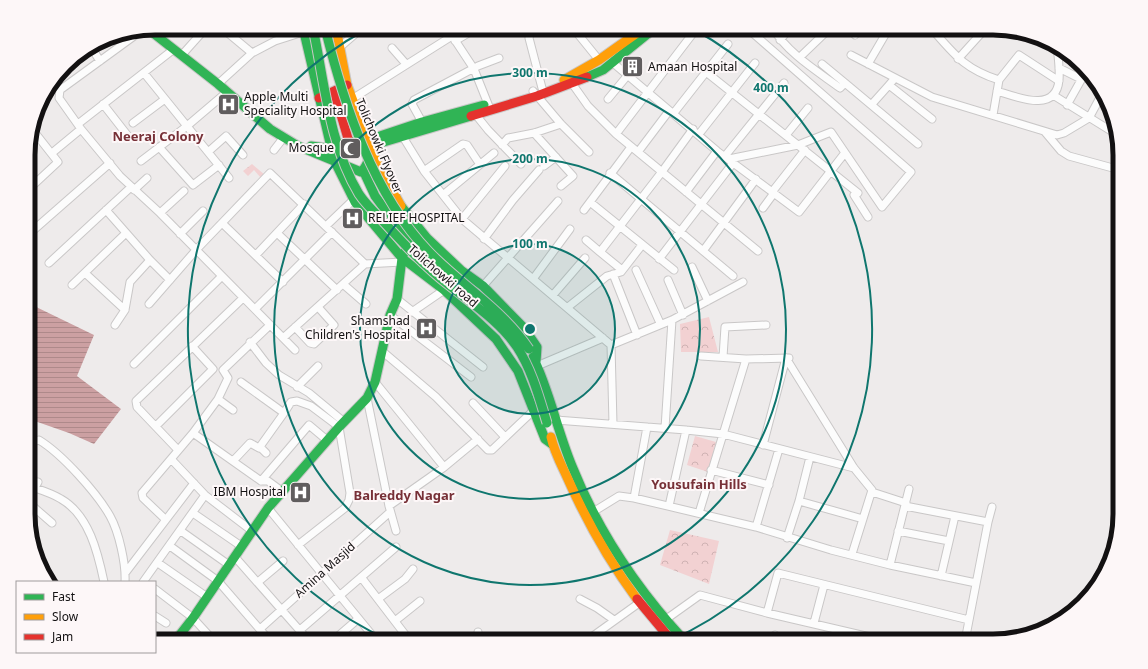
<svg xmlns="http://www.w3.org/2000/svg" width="1148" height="669" font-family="'Noto Sans',sans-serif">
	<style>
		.park { fill: url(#park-crowns) }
		.water { fill: url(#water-rules) }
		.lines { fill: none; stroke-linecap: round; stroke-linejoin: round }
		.street-casing { stroke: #c9c7c7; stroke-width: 9 }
		.fast-casing { stroke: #c9c7c7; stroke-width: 11 }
		.slow-casing { stroke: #c9c7c7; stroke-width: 11 }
		.jam-casing { stroke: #c9c7c7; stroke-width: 11 }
		.street { stroke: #fcfcfc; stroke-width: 7 }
		.fast { stroke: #30b455; stroke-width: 9 }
		.slow { stroke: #ff9f0a; stroke-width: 9 }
		.jam { stroke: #e5322d; stroke-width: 9 }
		.fast-bridge-casing { stroke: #c9c7c7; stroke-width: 11; stroke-linecap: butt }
		.fast-bridge { stroke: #30b455; stroke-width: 9 }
		.ring { fill: none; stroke: #0f766e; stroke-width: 2 }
		.labels { text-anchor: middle; stroke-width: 4; stroke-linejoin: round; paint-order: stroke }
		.poi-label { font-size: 12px; fill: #131112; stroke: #fdf7f8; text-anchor: start }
		.street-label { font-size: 12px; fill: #131112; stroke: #fdf7f8 }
		.neighbourhood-label { font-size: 13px; font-weight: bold; fill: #773037; stroke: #fdf7f8 }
		.rim { fill: none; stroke: #131112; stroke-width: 5 }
		.centre { fill: #0f766e; stroke: #fdf7f8; stroke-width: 2 }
		.ring-label { font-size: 12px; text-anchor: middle; font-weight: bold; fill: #0f766e; stroke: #fdf7f8; stroke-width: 4; stroke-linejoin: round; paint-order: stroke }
	</style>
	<defs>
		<pattern id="park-crowns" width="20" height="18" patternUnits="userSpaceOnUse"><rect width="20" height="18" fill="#f2d1d2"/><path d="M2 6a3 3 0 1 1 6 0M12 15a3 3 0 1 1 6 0" fill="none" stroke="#cfb2b3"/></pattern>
		<pattern id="water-rules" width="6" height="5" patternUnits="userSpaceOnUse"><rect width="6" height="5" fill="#cca0a2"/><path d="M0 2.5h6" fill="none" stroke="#ae898a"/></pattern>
	</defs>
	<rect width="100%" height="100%" fill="#eeebeb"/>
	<path class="park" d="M252 164 265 175 261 178 254 170 248 176 243 171Z
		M709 317 718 352H681L680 324Z
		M695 436 716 442 708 472 687 465Z
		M670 530 719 541 709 584 660 565Z"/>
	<path class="water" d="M29 288 30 304 94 335 77 376 121 409 94 444 69 433 29 419Z"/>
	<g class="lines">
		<defs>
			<path id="street" d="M447 28 474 69 490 109
				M535 28 531 31 529 38 542 88
				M573 28 599 60
				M773 28C787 53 817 71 840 88L845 83 918 144
				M931 28C954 54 964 69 999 80
				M141 31 60 90 59 98 81 129 120 176 160 213 295 350
				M855 35 859 28
				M780 40 790 28
				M455 41 477 28
				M1042 41 1045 44
				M91 47 100 61
				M340 47 362 28
				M392 48 406 64
				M252 53 275 41 300 33
				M851 55 932 97 1057 135 1064 133 1089 118 1103 92
				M181 56 206 28
				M800 57 826 32
				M958 59 986 28
				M612 62 717 151 799 212 844 154
				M822 64 845 83
				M868 64 889 28
				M1059 68 1081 79
				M706 72 858 193 854 195 868 217
				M144 73 229 178
				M895 78 889 85 932 119
				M571 82 588 106 616 134 758 251
				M218 84 252 53 222 28
				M533 91 561 124 589 152
				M997 91C1017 97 1056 114 1059 80 1060 69 1058 57 1057 45
				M1053 95 1116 134
				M352 99 452 36
				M608 99 627 76
				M103 104 128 136
				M872 104 889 85
				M1067 105 1085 73
				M673 114 728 44
				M476 115 488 130 521 164
				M993 115 999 80 1019 55 1059 81
				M422 122 412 104 414 100 478 66 499 58
				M133 123 165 99
				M78 124 174 49
				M1045 132 1061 151 1069 156 1120 170
				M534 133 573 176 561 186
				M616 134 697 28
				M699 134 755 63
				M786 135 808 108
				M403 137 424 171 462 219 611 345 613 424
				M29 141 36 135
				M502 145 508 138 534 133 561 124
				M159 147 193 185 219 165
				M274 150 284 137
				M208 152 226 136 243 155
				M638 152 669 111
				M52 153 81 129
				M725 156 784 83
				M729 159 798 145 831 132 882 207 911 172 747 28
				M141 161 187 126 227 92
				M544 166 556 157
				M424 171 463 144 467 145 479 163
				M610 173 733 276
				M29 189 58 162 32 129
				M134 190 147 178
				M686 192 717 151
				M772 192 805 150
				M443 195 494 153
				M590 202 674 270
				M763 208 774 193
				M106 210 150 260 170 280
				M584 210 631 147
				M160 213 184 191
				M462 219 505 166
				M222 223 283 282
				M326 226 350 203 355 202
				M277 233 337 290
				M29 234 110 163
				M180 234 203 211
				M484 239 513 200 539 170
				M586 240 600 252 661 173 693 129
				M703 251 756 179
				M600 252 622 270
				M256 255 304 204
				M659 259 733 163
				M49 263 131 187
				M692 267 708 301
				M636 270 660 323
				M85 273 125 310
				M613 274 637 335
				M533 279 570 229
				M668 280 683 315
				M343 284 366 304
				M72 285 126 233
				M483 286 558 201
				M553 295 585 258
				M397 299 483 367
				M149 304 196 250 270 173 365 264 402 262
				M568 307 607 276 621 272 642 245
				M255 309 332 232
				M412 312 444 290
				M390 315 471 377
				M115 325 125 310 130 282 150 260
				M295 327 310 343 314 344 334 325 318 307
				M283 338 365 264
				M250 342 266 363 279 375 309 393 344 422
				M611 345 672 320 743 282
				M382 351 436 397 488 450H492L533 411
				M701 356 746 359 789 358
				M723 357 725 327 766 325
				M786 358 854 468 872 490 852 554
				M134 364 222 276
				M537 366 603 338
				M375 382 444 467
				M297 387 318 366
				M367 398 389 506 396 531
				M218 399 233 410
				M473 403 505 437
				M284 413 291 402 297 401 311 406 339 427 350 493 349 500 345 508 298 545
				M556 420 686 430 723 434 854 468
				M156 426 213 369 192 346
				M665 428 672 320
				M193 433 261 481H268L283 492
				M763 445 786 358
				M29 447 35 441 39 440C62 454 97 493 110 516 119 532 126 564 125 582
				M260 447 266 453
				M178 450 137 407 136 401 243 298
				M172 460 205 495 252 531
				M234 460 250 443 259 448 284 413 241 382
				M711 470 769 485
				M261 481 309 425 328 441
				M29 487 33 491 38 482
				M35 488C44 491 53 494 61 499 89 515 98 553 104 582
				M872 492 906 503
				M634 498 647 427
				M799 501 863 519
				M29 503 52 523
				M389 506 443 468 478 439
				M669 506 686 430
				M905 506 988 522 992 507
				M268 508 377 641
				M593 512 619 496 634 498 756 527 831 550 890 565 976 583
				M193 513 241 546
				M699 513 746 359
				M165 519 143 498 142 493 193 433 218 399 228 378 223 370 270 325
				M756 527 779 449
				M181 531 229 565
				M898 531 949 541
				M787 538 799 501 810 457
				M170 546 218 581 270 641
				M235 557 309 641
				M158 563 207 597
				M890 565 909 489
				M126 572 194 483
				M941 576 955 516
				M361 577 410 641
				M143 582 205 495
				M258 582 283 561
				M155 589 193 618 214 641
				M378 599 405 579 413 569
				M580 599 597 608 614 620
				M767 613 778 573 969 620
				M155 616 166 623
				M665 620 700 595 767 613 887 641
				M395 621 420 601
				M814 623 824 585
				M260 629 390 512
				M300 630 396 547
				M336 638 358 619
				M155 640 157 641
				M477 641 478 632
				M586 641 639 603
				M768 641 775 635
				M965 641 988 522"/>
			<path id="fast" d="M303 28 334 160 355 202 402 258 444 290 496 339 518 371 545 439 552 444
				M148 29 218 84 270 129 298 146 361 172C370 164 369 152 377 144L471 116
				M587 77 603 70 655 28
				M311 146 326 148 349 142 368 140 422 122 484 105
				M363 170 375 196 409 242
				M401 206 427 238 462 271 483 286 524 328 537 347 536 362
				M533 357C550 392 557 430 572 466 598 531 637 589 685 641
				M175 641 193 618 268 508 339 427 367 398 375 382 390 315 397 299 402 258 409 242 421 232"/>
			<path id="slow" d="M336 28 347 85 376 161 401 206
				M564 80 599 60 644 28
				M551 437C554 451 561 464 567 477 586 520 609 561 637 599"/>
			<path id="jam" d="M334 91 349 142
				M319 98 347 85
				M471 116 537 96 587 77
				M637 599 672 641"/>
		</defs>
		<use href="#street" class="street-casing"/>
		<use href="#fast" class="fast-casing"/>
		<use href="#slow" class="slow-casing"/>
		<use href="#jam" class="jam-casing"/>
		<use href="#street" class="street"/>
		<use href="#fast" class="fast"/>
		<use href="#slow" class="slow"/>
		<use href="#jam" class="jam"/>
		<defs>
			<path id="fast-bridge" d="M313 28C325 84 329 144 359 194 365 203 373 211 381 219 403 243 424 266 450 286 474 305 500 322 517 347 532 370 539 397 547 423
				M325 28C344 105 373 194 429 252 462 286 502 309 529 349"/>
		</defs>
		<use href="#fast-bridge" class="fast-bridge-casing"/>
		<use href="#fast-bridge" class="fast-bridge"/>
	</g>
	<circle cx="530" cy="329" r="85" fill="#0f766e" fill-opacity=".12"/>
	<g class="ring">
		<circle cx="530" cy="329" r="85"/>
		<circle cx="530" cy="329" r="170"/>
		<circle cx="530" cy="329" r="256"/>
		<path d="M391 641A341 341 0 0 1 367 29M693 29A341 341 0 0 1 669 641"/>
	</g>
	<defs>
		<symbol id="building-square" viewBox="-11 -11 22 22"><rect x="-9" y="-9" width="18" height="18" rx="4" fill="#605d5e" stroke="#fdf7f8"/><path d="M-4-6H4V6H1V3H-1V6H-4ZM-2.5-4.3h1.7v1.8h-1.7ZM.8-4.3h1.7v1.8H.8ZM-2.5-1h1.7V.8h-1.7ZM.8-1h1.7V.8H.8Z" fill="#fff"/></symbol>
		<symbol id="hospital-square" viewBox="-11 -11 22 22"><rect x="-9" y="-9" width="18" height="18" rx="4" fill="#605d5e" stroke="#fdf7f8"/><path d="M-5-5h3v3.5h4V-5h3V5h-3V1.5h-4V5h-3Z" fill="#fff"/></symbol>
		<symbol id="mosque-square" viewBox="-11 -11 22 22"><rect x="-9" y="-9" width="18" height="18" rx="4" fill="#605d5e" stroke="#fdf7f8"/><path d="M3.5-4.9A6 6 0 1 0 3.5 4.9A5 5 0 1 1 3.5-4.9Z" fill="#fff"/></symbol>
	</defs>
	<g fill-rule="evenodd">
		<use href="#building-square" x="620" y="54" width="25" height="25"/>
		<use href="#hospital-square" x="216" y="92" width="25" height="25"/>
		<use href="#mosque-square" x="338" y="136" width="25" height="25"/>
		<use href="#hospital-square" x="340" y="206" width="25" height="25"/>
		<use href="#hospital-square" x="414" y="316" width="25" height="25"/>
		<use href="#hospital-square" x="288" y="480" width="25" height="25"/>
	</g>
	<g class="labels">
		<g class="poi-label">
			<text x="648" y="71">Amaan Hospital</text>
			<text x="244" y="101">Apple Multi<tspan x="244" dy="14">Speciality Hospital</tspan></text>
			<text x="334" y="152" text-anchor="end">Mosque</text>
			<text x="368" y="222">RELIEF HOSPITAL</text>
			<text x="410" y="325" text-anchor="end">Shamshad<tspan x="410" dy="14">Children's Hospital</tspan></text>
			<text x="286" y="496" text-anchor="end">IBM Hospital</text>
		</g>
		<g class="street-label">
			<text transform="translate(379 146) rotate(67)" y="4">Tolichowki Flyover</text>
			<text transform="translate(443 276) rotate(41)" y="4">Tolichowki road</text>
			<text transform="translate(325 570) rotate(-42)" y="4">Amina Masjid</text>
		</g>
		<g class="neighbourhood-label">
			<text x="158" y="141">Neeraj Colony</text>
			<text x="699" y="489">Yousufain Hills</text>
			<text x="404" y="500">Balreddy Nagar</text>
		</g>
	</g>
	<path d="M0 0H1148V669H0ZM155 35H993A120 120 0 0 1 1113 155V514A120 120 0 0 1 993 634H155A120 120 0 0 1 35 514V155A120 120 0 0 1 155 35Z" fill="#fdf7f8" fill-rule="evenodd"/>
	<path class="rim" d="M155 35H993A120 120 0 0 1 1113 155V514A120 120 0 0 1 993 634H155A120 120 0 0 1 35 514V155A120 120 0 0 1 155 35Z"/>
	<circle cx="530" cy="329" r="6" class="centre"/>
	<g class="ring-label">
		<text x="530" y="77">300 m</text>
		<text x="771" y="92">400 m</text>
		<text x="530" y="163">200 m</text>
		<text x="530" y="248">100 m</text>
	</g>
	<rect x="16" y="581" width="140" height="72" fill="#fdf7f8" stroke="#9f9b9c"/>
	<rect x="24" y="594" width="20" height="6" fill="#30b455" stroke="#9f9b9c"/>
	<text x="52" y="601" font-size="12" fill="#131112">Fast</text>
	<rect x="24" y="614" width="20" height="6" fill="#ff9f0a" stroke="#9f9b9c"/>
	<text x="52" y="621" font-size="12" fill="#131112">Slow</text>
	<rect x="24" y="634" width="20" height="6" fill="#e5322d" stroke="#9f9b9c"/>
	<text x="52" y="641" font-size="12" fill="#131112">Jam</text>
</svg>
